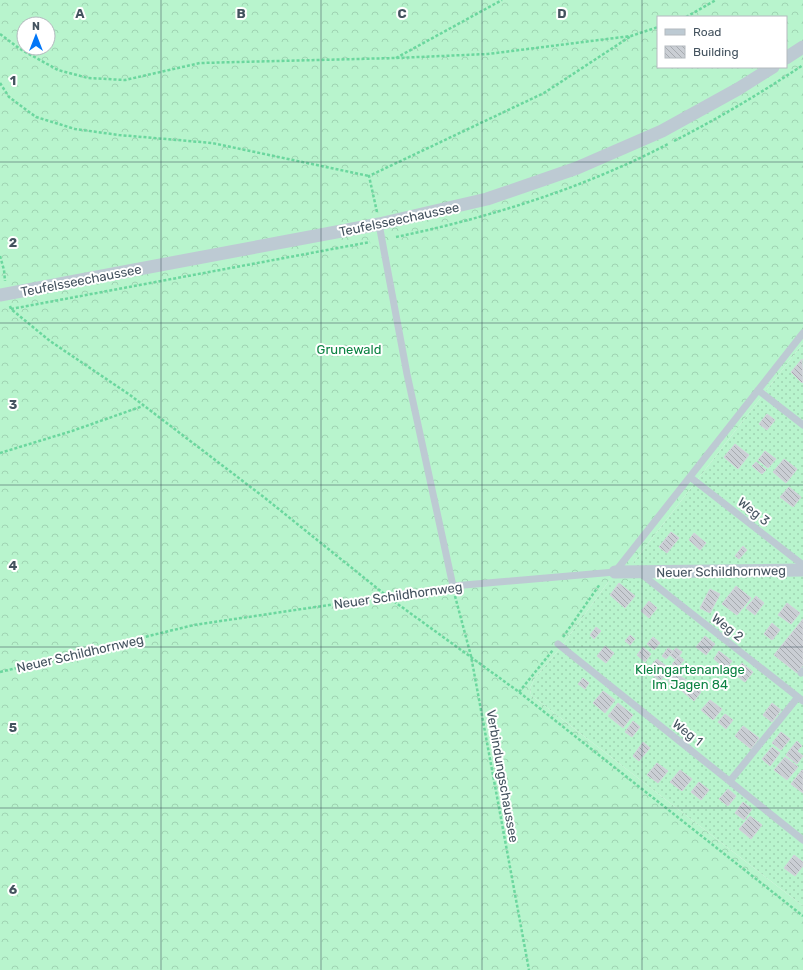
<svg xmlns="http://www.w3.org/2000/svg" width="803" height="970" font-family="Rubik,sans-serif">
	<style>
		.grass { fill: url(#grass-dots) }
		.forest { fill: url(#forest-crowns); fill-rule: evenodd }
		.building { fill: url(#building-back-hatch); stroke: #d2d5db }
		.lines { fill: none; stroke-linecap: round; stroke-linejoin: round }
		.path { stroke: #6bd79e; stroke-width: 2.5; stroke-dasharray: 3 2; stroke-linecap: butt }
		.lane { stroke: #bdcad3; stroke-width: 7 }
		.street { stroke: #bdcad3; stroke-width: 13 }
		.grid { fill: none; stroke: #44535f; stroke-width: 1; stroke-opacity: 0.55 }
		.labels { text-anchor: middle; stroke-width: 4; stroke-linejoin: round; paint-order: stroke }
		.street-label { font-size: 13px; fill: #44535f; stroke: #fff }
		.park-label { font-size: 13px; fill: #0c8343; stroke: #fff }
		.grid-label { font-size: 13px; text-anchor: middle; font-weight: bold; fill: #44535f; stroke: #fff; stroke-width: 4; stroke-linejoin: round; paint-order: stroke }
	</style>
	<defs>
		<pattern id="grass-dots" width="8" height="8" patternUnits="userSpaceOnUse"><rect width="8" height="8" fill="#b8f4cd"/><path d="M2 2h.1M6 6h.1" fill="none" stroke="#9fd3b2" stroke-width="1.8" stroke-linecap="round"/></pattern>
		<pattern id="forest-crowns" width="20" height="18" patternUnits="userSpaceOnUse"><rect width="20" height="18" fill="#b8f4cd"/><path d="M2 6a3 3 0 1 1 6 0M12 15a3 3 0 1 1 6 0" fill="none" stroke="#9fd3b2"/></pattern>
		<pattern id="building-back-hatch" width="6" height="6" patternUnits="userSpaceOnUse"><rect width="6" height="6" fill="#caced4"/><path d="M-1 5l2 2M0 0l6 6M5-1l2 2" fill="none" stroke="#a6aaaf"/></pattern>
	</defs>
	<rect width="100%" height="100%" fill="#f2eeef"/>
	<path class="grass" d="M803 343V906L531 695 530 688 535 678 561 647 609 581 632 580 633 563Z"/>
	<path class="forest" d="M0 0H803V343L633 563V581H609L561 647 535 678 530 688 531 695 803 906V970H0ZM658 17H786V67H658ZM24 24H48V48H24Z"/>
	<path class="building" d="M802 359 803 382 802 383 791 372Z
		M767 414 775 420 767 430 759 424Z
		M735 444 749 455 738 469 724 457Z
		M765 451 776 459 768 468 758 460Z
		M784 459 797 469 786 483 773 472Z
		M756 462 766 470 762 474 752 466Z
		M789 487 801 497 793 507 780 497Z
		M671 532 679 538 667 553 659 547Z
		M694 533 706 543 700 550 689 540Z
		M743 546 747 550 739 559 735 556Z
		M619 583 635 596 625 608 610 595Z
		M736 586 751 598 737 615 722 604Z
		M710 589 720 594 710 613 700 608Z
		M756 596 764 603 755 615 746 608Z
		M649 601 657 608 649 618 641 611Z
		M787 603 800 613 791 624 778 615Z
		M803 619V665L797 673 774 655Z
		M772 623 780 630 772 640 764 634Z
		M596 627 601 631 594 639 590 635Z
		M630 635 635 639 630 645 625 641Z
		M705 636 715 644 706 655 696 647Z
		M653 637 660 643 654 650 647 644Z
		M605 646 614 653 606 663 597 656Z
		M643 647 651 654 645 662 637 655Z
		M668 648 673 651 666 659 662 656Z
		M676 648 682 652 676 660 670 655Z
		M719 651 732 661 726 669 714 659Z
		M679 656 684 660 677 669 672 664Z
		M657 659 670 669 660 681 647 670Z
		M742 663 753 672 745 682 734 674Z
		M675 672 686 680 679 689 668 681Z
		M583 678 589 683 585 689 578 684Z
		M689 682 701 692 694 701 682 691Z
		M603 691 615 700 605 713 593 703Z
		M710 700 722 709 713 720 701 710Z
		M618 703 633 715 623 728 608 716Z
		M772 703 781 710 772 722 763 715Z
		M725 714 733 720 726 729 718 722Z
		M633 721 640 727 632 737 625 732Z
		M743 726 759 738 751 749 735 736Z
		M781 732 790 739 781 750 772 743Z
		M797 741 802 746 797 751 792 747Z
		M643 742 650 748 639 761 633 756Z
		M772 747 780 753 770 766 762 759Z
		M792 747 803 756 797 764 786 755Z
		M785 757 798 767 787 780 774 770Z
		M657 763 668 771 658 783 647 775Z
		M680 770 692 779 682 791 670 782Z
		M802 770 803 771V793L791 784Z
		M699 782 709 790 701 800 691 792Z
		M728 789 736 796 728 806 719 799Z
		M743 802 752 809 744 820 735 813Z
		M750 816 762 825 751 839 739 829Z
		M794 855 803 862V866L795 876 784 868Z"/>
	<g class="lines">
		<path class="path" d="M686 17 716 0
			M0 34 20 49 58 70 88 78 125 80 200 63 396 58 488 54 631 36 658 27
			M396 58 502 0
			M0 83 9 97 36 117 75 129 119 135 212 143 369 176
			M674 141C719 118 761 93 803 65
			M377 212 369 176 544 93 631 36
			M396 237C488 218 584 188 668 144
			M0 256 4 270 5 281
			M10 306 11 309 50 341 130 395 265 498 388 597 519 692 803 916
			M11 309 370 242
			M0 453 72 431 143 406
			M455 596 471 656 529 970
			M563 637 600 584
			M0 672 194 625 444 588
			M519 692 553 650"/>
		<path class="lane" d="M379 224 407 374 453 586 615 572 803 333
			M758 390 803 425
			M690 477 803 565
			M640 573 803 701
			M558 644 803 840
			M801 673 803 671
			M730 781 798 697"/>
		<path class="street" d="M786 58 803 47
			M0 295 379 224 487 199 577 168 662 131 738 89 773 67
			M615 572 803 570"/>
	</g>
	<path class="grid" d="M161 0V970M321 0V970M482 0V970M642 0V970M0 162H803M0 323H803M0 485H803M0 647H803M0 808H803"/>
	<g class="labels">
		<g class="street-label">
			<text transform="translate(399 219) rotate(-12)" y="5">Teufelsseechaussee</text>
			<text transform="translate(81 280) rotate(-11)" y="5">Teufelsseechaussee</text>
			<text transform="translate(754 511) rotate(38)" y="5">Weg 3</text>
			<text transform="translate(721 571) rotate(-1)" y="5">Neuer Schildhornweg</text>
			<text transform="translate(398 595) rotate(-8)" y="5">Neuer Schildhornweg</text>
			<text transform="translate(728 627) rotate(38)" y="5">Weg 2</text>
			<text transform="translate(80 653) rotate(-13)" y="5">Neuer Schildhornweg</text>
			<text transform="translate(688 732) rotate(38)" y="5">Weg 1</text>
			<text transform="translate(503 776) rotate(80)" y="5">Verbindungschaussee</text>
		</g>
		<g class="park-label">
			<text x="349" y="354">Grunewald</text>
			<text x="690" y="674">Kleingartenanlage<tspan x="690" dy="15">Im Jagen 84</tspan></text>
		</g>
	</g>
	<g class="grid-label">
		<text x="80" y="18">A</text>
		<text x="241" y="18">B</text>
		<text x="402" y="18">C</text>
		<text x="562" y="18">D</text>
		<text x="13" y="85">1</text>
		<text x="13" y="247">2</text>
		<text x="13" y="409">3</text>
		<text x="13" y="570">4</text>
		<text x="13" y="732">5</text>
		<text x="13" y="894">6</text>
	</g>
	<rect x="657" y="16" width="130" height="52" fill="#ffffff" stroke="#b4babf"/>
	<rect x="665" y="29" width="20" height="6" fill="#bdcad3" stroke="#b4babf"/>
	<text x="693" y="36" font-size="12" fill="#44535f">Road</text>
	<rect x="665" y="46" width="20" height="12" fill="url(#building-back-hatch)" stroke="#b4babf"/>
	<text x="693" y="56" font-size="12" fill="#44535f">Building</text>
	<g transform="translate(36 36)"><circle r="19" fill="#ffffff" stroke="#b4babf"/>
	<path d="M0-3L7 15L0 10L-7 15Z" fill="#0377f7"/>
	<text y="-6" font-size="11" font-weight="bold" text-anchor="middle" fill="#44535f">N</text>
	</g>
</svg>
